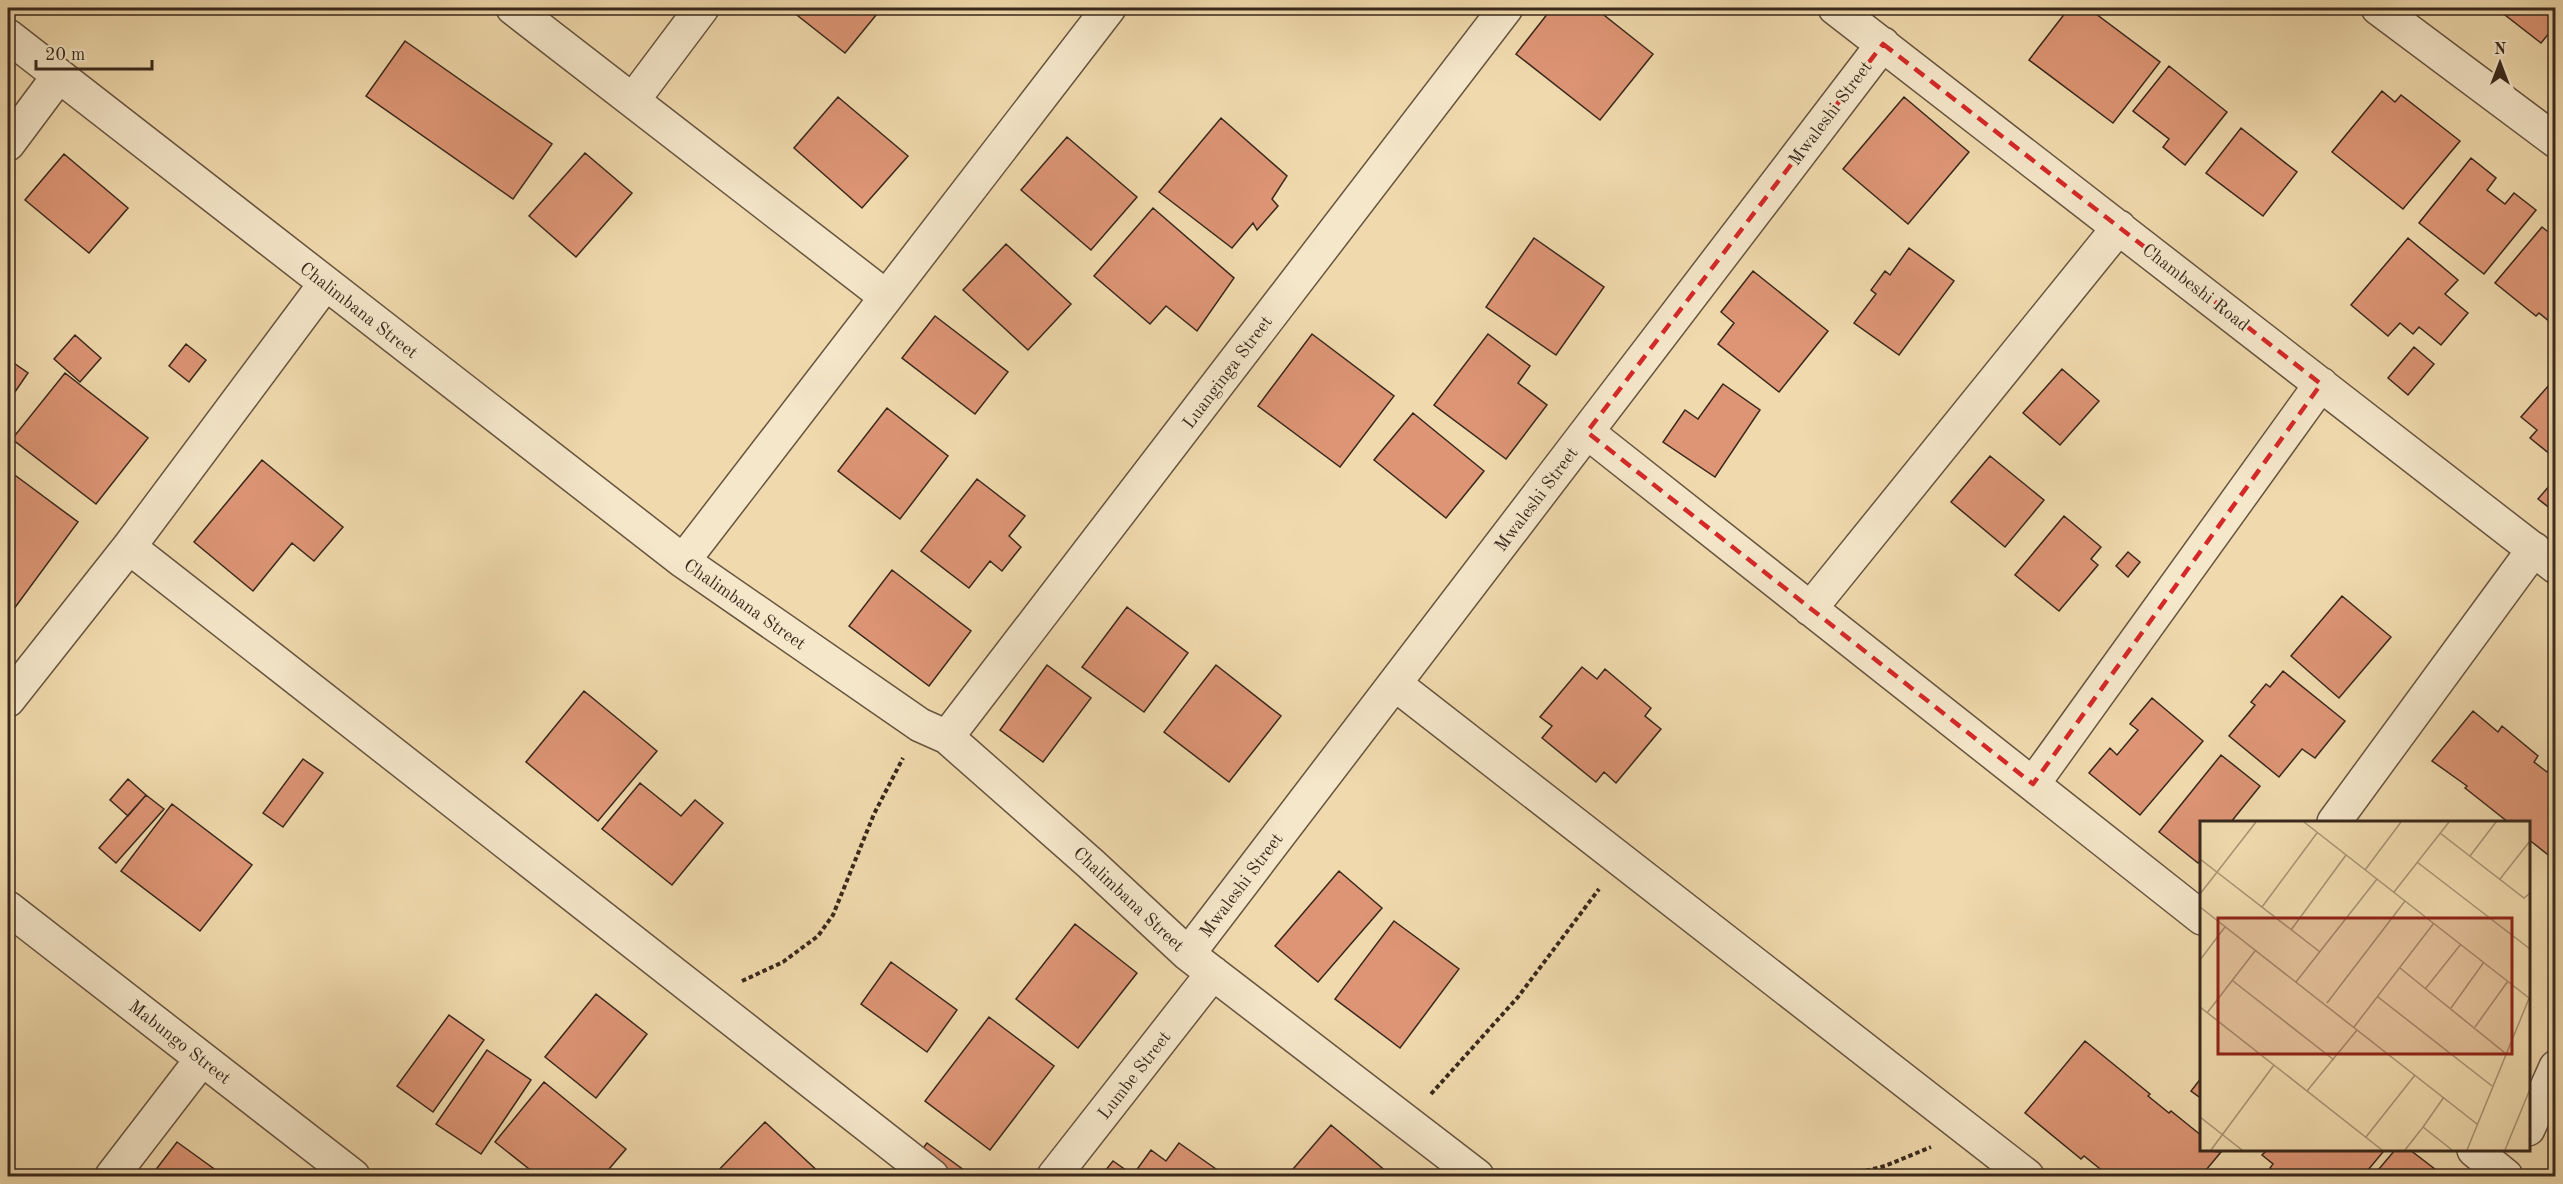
<svg xmlns="http://www.w3.org/2000/svg" width="2563" height="1184" font-family="'Old Standard TT',serif">
	<style>
		.building { fill: #dd9575; stroke: #39281c; stroke-width: 1.5 }
		.lines { fill: none; stroke-linecap: round; stroke-linejoin: round }
		.minor-casing { stroke: #675440; stroke-width: 36 }
		.path { stroke: #39281c; stroke-width: 4; stroke-dasharray: 4.5 3; stroke-linecap: butt }
		.minor { stroke: #f5e7ca; stroke-width: 33 }
		.marked { fill: none; stroke: #d62828; stroke-width: 4.5; stroke-dasharray: 12 8; stroke-linejoin: round }
		.labels { text-anchor: middle; stroke-width: 5; stroke-linejoin: round; paint-order: stroke }
		.street-label { font-size: 18px; fill: #39281c; stroke: #f5e7ca }
		.inset-road { fill: none; stroke: #a79373; stroke-width: 1.5 }
		.view { fill: #8f2418; fill-opacity: 0.15; stroke: #8f2418; stroke-width: 3 }
		.inset-edge { fill: none; stroke: #39281c; stroke-width: 3 }
	</style>
	<rect width="100%" height="100%" fill="#f0daad"/>
	<filter id="stains"><feTurbulence type="fractalNoise" baseFrequency=".00333" numOctaves="4"/><feColorMatrix values="0 0 0 0 .2 0 0 0 0 .09 0 0 0 0 .02 0 0 0 .5 -.17"/></filter>
	<radialGradient id="worn" r=".72"><stop offset=".6" stop-color="#630" stop-opacity="0"/><stop offset="1" stop-color="#630" stop-opacity=".3"/></radialGradient>
	<path class="building" d="M774 8H787L782 14Z
		M788 8H880L881 9 845 53Z
		M1552 8H1595L1653 54 1600 120 1516 54Z
		M2069 8H2088L2160 62 2113 123 2029 60Z
		M2496 8H2556V25L2541 43Z
		M405 41 552 144 513 199 366 96Z
		M2556 48V62L2549 57Z
		M2169 66 2227 112 2185 165 2163 147 2169 139 2133 111Z
		M2382 91 2395 102 2401 95 2460 141 2403 209 2332 152Z
		M838 97 908 156 862 208 794 148Z
		M1904 97 1969 152 1908 224 1843 169Z
		M1221 118 1287 176 1272 199 1278 206 1257 230 1253 223 1232 248 1159 192Z
		M2241 128 2297 172 2263 216 2206 173Z
		M1067 137 1137 197 1091 250 1021 190Z
		M585 153 632 193 576 257 529 216Z
		M64 154 128 208 89 253 25 200Z
		M2471 158 2496 178 2487 190 2505 204 2514 193 2536 210 2484 274 2419 223Z
		M1153 208 1234 278 1197 331 1166 306 1150 324 1094 276Z
		M2542 227 2556 238V327L2539 313 2536 316 2495 283Z
		M1534 238 1604 287 1556 355 1486 307Z
		M2408 238 2458 280 2445 294 2468 313 2441 345 2419 327 2413 334 2400 323 2388 336 2351 305Z
		M1006 244 1071 304 1028 350 963 290Z
		M1909 248 1954 281 1899 355 1854 323 1876 294 1871 290 1885 271 1890 275Z
		M1753 271 1828 331 1779 392 1718 344 1734 323 1721 312Z
		M935 316 1008 372 975 414 902 358Z
		M1312 334 1394 396 1340 467 1258 406Z
		M1488 334 1530 366 1518 383 1547 405 1506 459 1434 405Z
		M75 335 101 358 80 382 54 359Z
		M186 344 206 360 189 382 169 366Z
		M2414 347 2434 364 2408 395 2388 378Z
		M8 359 28 373 8 402Z
		M2062 369 2099 401 2060 445 2023 413Z
		M65 373 148 438 96 504 12 439Z
		M2556 377V459L2530 438 2537 430 2521 417Z
		M1723 384 1760 410 1715 477 1663 442 1685 410 1698 419Z
		M887 408 948 456 900 519 838 471Z
		M1413 413 1484 471 1446 518 1374 460Z
		M1990 456 2044 500 2005 547 1951 502Z
		M262 460 343 527 314 561 292 543 253 591 194 542Z
		M8 470 78 522 8 617Z
		M2556 478V513L2538 499Z
		M977 479 1025 516 1009 536 1021 547 1002 571 990 561 969 588 921 551Z
		M2064 516 2101 547 2091 559 2098 565 2059 611 2015 575Z
		M2128 552 2140 562 2128 577 2116 566Z
		M892 570 971 631 929 686 849 626Z
		M2342 596 2391 637 2339 698 2291 656Z
		M1127 607 1188 653 1144 712 1082 667Z
		M1047 665 1091 698 1043 762 1000 730Z
		M1216 665 1281 716 1229 782 1164 732Z
		M1582 667 1597 679 1605 669 1651 708 1645 716 1661 729 1616 783 1604 772 1596 782 1542 738 1552 726 1540 717Z
		M2283 671 2345 721 2315 758 2302 749 2279 777 2229 736 2255 705 2251 702 2266 684 2270 687Z
		M584 691 657 751 598 821 526 762Z
		M2152 698 2203 741 2140 815 2089 773 2110 748 2117 755 2138 730 2130 724Z
		M2473 711 2498 732 2502 726 2538 756 2534 762 2547 772 2550 768 2556 772V861L2528 839V822H2508L2465 788 2467 786 2432 761Z
		M2221 755 2260 786 2231 822H2202V859L2198 863 2159 832Z
		M303 759 323 773 283 827 263 813Z
		M128 779 146 795 128 816 110 800Z
		M640 783 681 816 695 800 723 823 672 885 602 829Z
		M146 795 164 809 116 863 99 848Z
		M172 804 252 865 200 931 121 871Z
		M1339 871 1382 908 1318 982 1275 946Z
		M1394 921 1459 969 1400 1048 1335 999Z
		M1075 924 1137 973 1078 1048 1016 999Z
		M891 962 957 1010 927 1052 861 1004Z
		M596 994 647 1034 596 1098 545 1057Z
		M449 1015 484 1040 433 1112 397 1086Z
		M989 1017 1054 1066 990 1150 925 1101Z
		M2085 1041 2150 1094 2148 1096 2169 1113 2171 1111 2202 1136V1150L2221 1152 2201 1176H2109L2084 1156 2081 1159 2025 1113Z
		M487 1050 531 1080 481 1154 436 1124Z
		M2202 1077V1099L2191 1091Z
		M544 1082 626 1149 603 1176H538L495 1142Z
		M765 1122 823 1176H713Z
		M1331 1125 1388 1173 1386 1176H1287Z
		M177 1142 224 1176H151Z
		M927 1143 972 1176H902Z
		M1179 1143 1226 1176H1101L1113 1161 1133 1175 1151 1150 1166 1161Z
		M2267 1150H2380L2383 1152 2363 1176H2281L2270 1168 2273 1164 2262 1155Z
		M2395 1150H2410L2444 1176H2373Z"/>
	<g class="lines">
		<defs>
			<path id="minor" d="M513 8 885 296
				M1835 8 2556 567
				M2378 8 2556 141
				M8 36 683 561 920 725 947 737 1091 864 1188 954 1477 1176
				M633 100 702 8
				M8 144 58 77
				M1587 432 2202 918
				M129 547 932 1176
				M683 561 1109 8
				M1810 609 2119 227
				M1395 684 2027 1176
				M8 700 129 547 325 284
				M947 737 1506 8
				M2033 784 2321 384
				M2334 822 2534 549
				M8 908 353 1176
				M1188 954 1883 44
				M2528 1129 2556 1067
				M2474 1150 2506 1176
				M112 1176 202 1059
				M1054 1176 1213 973"/>
		</defs>
		<use href="#minor" class="minor-casing"/>
		<path class="path" d="M742 981 783 962 818 936 833 915 874 814 903 758
			M1431 1094 1518 997 1599 889
			M1844 1176 1885 1166 1931 1147"/>
		<use href="#minor" class="minor"/>
	</g>
	<path class="marked" d="M1883 44 2321 384 2033 784 1587 432Z"/>
	<g class="labels">
		<g class="street-label">
			<text transform="translate(1830 113) rotate(-53)" y="6">Mwaleshi Street</text>
			<text transform="translate(2196 287) rotate(38)" y="6">Chambeshi Road</text>
			<text transform="translate(359 310) rotate(38)" y="6">Chalimbana Street</text>
			<text transform="translate(1227 372) rotate(-53)" y="6">Luanginga Street</text>
			<text transform="translate(1536 499) rotate(-53)" y="6">Mwaleshi Street</text>
			<text transform="translate(745 604) rotate(35)" y="6">Chalimbana Street</text>
			<text transform="translate(1241 885) rotate(-53)" y="6">Mwaleshi Street</text>
			<text transform="translate(1129 899) rotate(43)" y="6">Chalimbana Street</text>
			<text transform="translate(180 1042) rotate(38)" y="6">Mabungo Street</text>
			<text transform="translate(1134 1075) rotate(-52)" y="6">Lumbe Street</text>
		</g>
	</g>
	<g transform="translate(2200 821)">
		<rect width="330" height="330" fill="#f0daad"/>
		<path class="inset-road" d="M104 1 329 177M240 12 324 77 330 72M270 35 296 1M0 38 120 131M217 41 330 128M165 49 201 1M300 58 330 20M194 71 249 1M0 73 56 1M0 86 277 303M62 86 117 12M91 109 146 34M0 139 25 106M200 147 305 232M33 160 134 239M96 161 177 58M226 167 261 123M178 176 292 265M127 182 205 80M0 186 182 329M251 187 284 141M7 192 55 130M154 206 234 102M275 206 308 160M107 270 157 209M0 296 42 329M223 306 244 276M166 316 215 254M11 329 74 244M205 329 223 306 252 329M267 329 330 175M305 329 330 268"/>
		<path class="view" d="M18 97H312V233H18Z"/>
		<rect width="330" height="330" class="inset-edge"/>
	</g>
	<rect width="2563" height="1184" fill="none" stroke="#f0daad" stroke-width="30"/>
	<rect x="9" y="9" width="2545" height="1166" fill="none" stroke="#39281c" stroke-width="3"/>
	<rect x="15" y="15" width="2533" height="1154" fill="none" stroke="#39281c" stroke-width="1.5"/>
	<g transform="translate(2500 63)" stroke="#f5e7ca" stroke-width="4.5" paint-order="stroke">
	<path d="M0-4.5L10 22L0 15L-10 22Z" fill="#39281c"/>
	<text y="-9" font-size="16" font-weight="bold" text-anchor="middle" fill="#39281c">N</text>
	</g>
	<path d="M36 60v9h116v-9" fill="none" stroke="#39281c" stroke-width="3"/>
	<text x="45" y="60" font-size="18" fill="#39281c" stroke="#f5e7ca" stroke-width="4.5" paint-order="stroke">20 m</text>
	<rect width="100%" height="100%" filter="url(#stains)"/>
	<rect width="100%" height="100%" fill="url(#worn)"/>
</svg>
